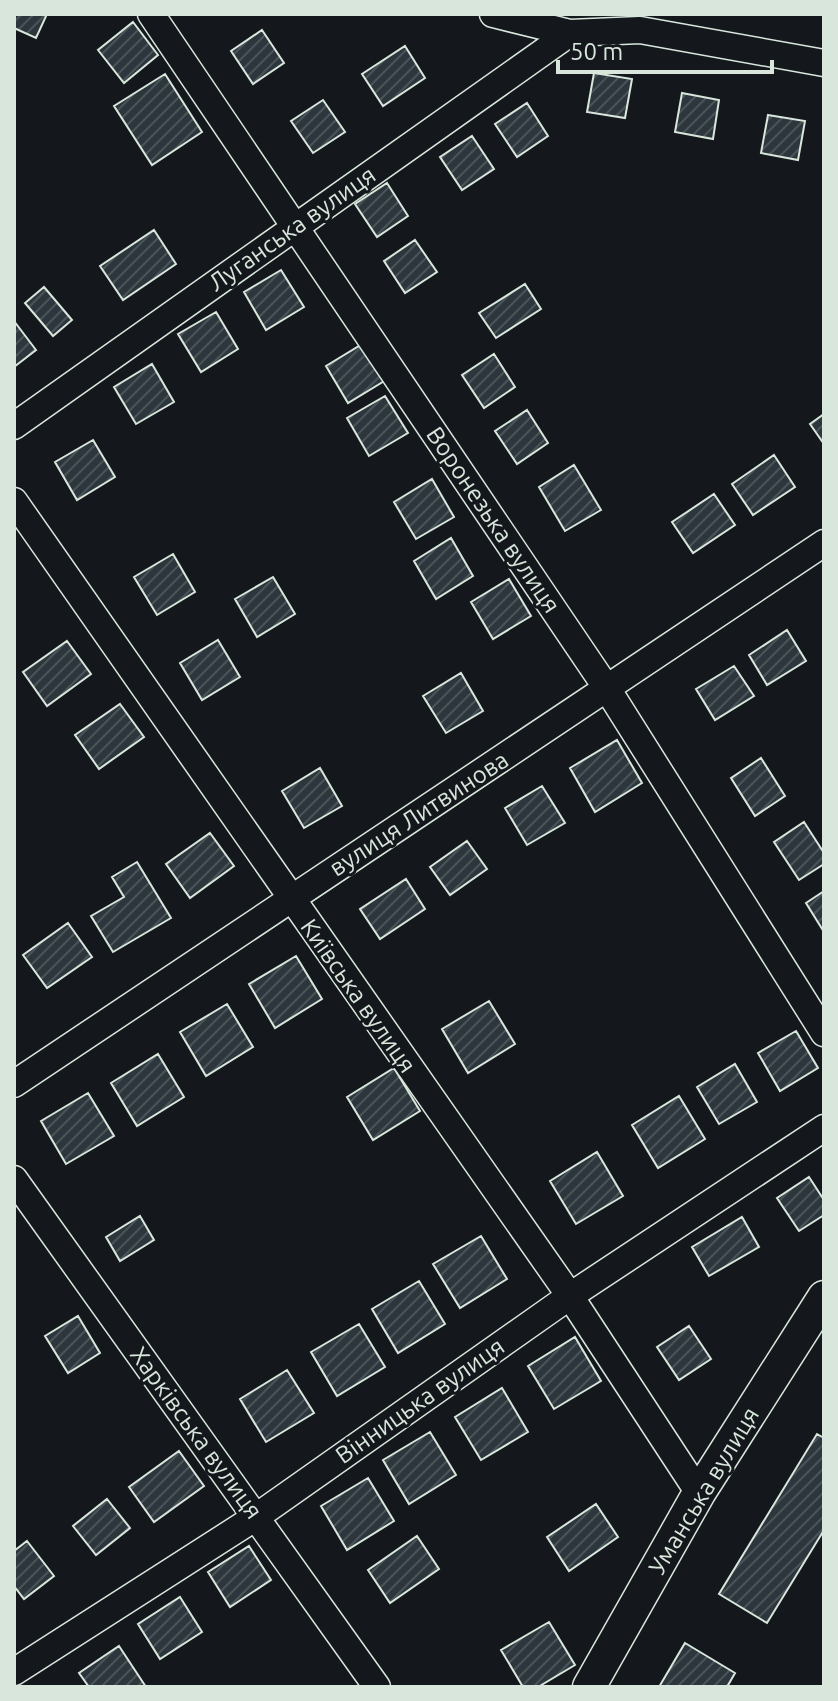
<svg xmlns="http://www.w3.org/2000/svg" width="838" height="1701" font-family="Ubuntu,sans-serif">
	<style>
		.building { fill: url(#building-hatch); stroke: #d8e6dc; stroke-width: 2 }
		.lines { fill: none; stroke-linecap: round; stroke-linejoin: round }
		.minor-casing { stroke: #d8e6dc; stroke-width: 29 }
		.tertiary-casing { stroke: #d8e6dc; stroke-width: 35 }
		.minor { stroke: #14181c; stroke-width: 26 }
		.tertiary { stroke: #14181c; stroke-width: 32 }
		.labels { text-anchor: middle; stroke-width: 6; stroke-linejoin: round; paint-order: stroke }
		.street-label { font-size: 24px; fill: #d8e6dc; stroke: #14181c }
	</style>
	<defs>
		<pattern id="building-hatch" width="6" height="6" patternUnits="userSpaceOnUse" patternTransform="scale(2)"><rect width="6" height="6" fill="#2c363c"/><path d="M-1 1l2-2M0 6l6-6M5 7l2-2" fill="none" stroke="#4a5358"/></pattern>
	</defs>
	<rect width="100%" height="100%" fill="#14181c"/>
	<path class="building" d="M14 14H47L36 38 14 28Z
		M133 22 158 55 124 83 98 50Z
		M262 30 284 63 253 84 231 51Z
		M405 46 425 78 383 106 362 74Z
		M594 73 632 79 625 118 587 112Z
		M165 74 202 132 152 165 114 106Z
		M682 93 719 100 713 139 675 132Z
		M323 100 345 132 313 153 291 121Z
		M527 103 548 136 517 157 495 124Z
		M768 115 805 121 798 160 761 153Z
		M472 136 494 169 462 190 440 157Z
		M387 183 408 216 377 237 355 204Z
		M154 230 176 264 123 300 100 266Z
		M415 240 437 272 405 293 384 261Z
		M281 270 304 307 266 330 244 292Z
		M525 284 541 309 496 338 479 313Z
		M44 287 72 320 53 336 25 303Z
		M216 312 238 349 201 372 178 334Z
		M14 321 36 350 14 367Z
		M364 343 386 380 348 403 326 366Z
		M494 354 515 387 484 408 462 375Z
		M152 364 174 402 136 424 114 387Z
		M385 396 408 433 369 456 347 418Z
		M527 410 548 443 517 464 495 431Z
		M824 414V444L810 424Z
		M93 440 115 477 77 500 55 462Z
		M774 455 795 487 753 515 732 484Z
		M574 465 601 510 565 531 539 487Z
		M432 479 454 517 416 539 394 502Z
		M714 494 735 525 693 553 672 522Z
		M451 538 473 576 436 599 414 561Z
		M173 554 195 592 157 615 134 577Z
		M273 577 295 614 257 637 235 599Z
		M509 579 531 616 493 639 471 602Z
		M787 630 806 661 767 685 749 655Z
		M218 640 240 677 202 700 180 663Z
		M67 641 91 674 47 706 23 672Z
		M734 666 754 696 715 720 696 689Z
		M461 673 483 711 446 733 423 696Z
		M120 704 144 737 99 769 75 735Z
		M617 740 642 783 595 812 570 768Z
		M761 758 785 796 755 816 731 778Z
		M320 768 342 806 304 828 282 791Z
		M542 786 565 823 527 845 505 808Z
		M804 822 824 853V864L799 880 774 842Z
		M210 833 234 866 190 898 166 864Z
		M467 841 487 869 450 895 430 867Z
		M137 862 171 918 113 952 91 916 124 897 112 877Z
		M406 879 425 909 380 939 360 909Z
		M824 891V932L806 903Z
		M68 923 92 957 47 988 23 955Z
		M296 956 322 999 275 1028 249 984Z
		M489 1001 515 1044 468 1073 442 1029Z
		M227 1004 253 1047 206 1076 180 1032Z
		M796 1031 818 1068 780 1091 758 1053Z
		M158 1054 184 1097 137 1126 111 1083Z
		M735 1064 757 1102 719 1124 697 1087Z
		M394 1068 420 1111 373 1140 347 1097Z
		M88 1093 114 1136 66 1164 41 1121Z
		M679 1096 705 1139 658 1168 632 1125Z
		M597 1152 623 1196 576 1224 550 1181Z
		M809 1177 824 1200V1215L799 1231 777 1198Z
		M140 1216 154 1240 120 1261 106 1237Z
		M742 1217 759 1247 709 1276 692 1247Z
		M481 1236 507 1279 460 1308 433 1264Z
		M419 1281 445 1324 398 1353 372 1309Z
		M78 1316 100 1353 68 1373 45 1336Z
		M359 1324 385 1367 337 1396 311 1352Z
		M689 1326 711 1359 679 1380 657 1347Z
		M575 1337 601 1381 554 1409 528 1366Z
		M287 1370 314 1413 266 1442 240 1399Z
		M502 1388 528 1432 481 1460 455 1417Z
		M430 1432 456 1475 409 1504 383 1460Z
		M817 1434 824 1438V1530L767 1623 719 1594Z
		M179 1451 204 1486 154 1522 129 1487Z
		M368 1478 394 1521 347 1550 321 1506Z
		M107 1499 130 1528 96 1555 73 1526Z
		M596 1504 618 1537 569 1571 547 1537Z
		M417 1536 439 1569 390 1603 368 1570Z
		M27 1541 54 1576 24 1599 14 1586V1551Z
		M249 1546 271 1580 230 1607 208 1572Z
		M180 1597 202 1632 160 1659 138 1624Z
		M549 1622 575 1665 538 1687H523L501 1650Z
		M685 1643 735 1673 727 1687H659Z
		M119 1646 146 1687H89L79 1673Z"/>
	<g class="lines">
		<defs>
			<path id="minor" d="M151 14 608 690 824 1033
				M493 14 570 33 640 30 824 63
				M14 426 570 33
				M14 501 570 1296 699 1493
				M14 1084 824 543
				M14 1179 377 1687
				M14 1672 256 1517 570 1296 824 1128"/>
			<path id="tertiary" d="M589 1687 699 1493 824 1297"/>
		</defs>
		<use href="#minor" class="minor-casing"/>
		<use href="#tertiary" class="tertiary-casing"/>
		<use href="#minor" class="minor"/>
		<use href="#tertiary" class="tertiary"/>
	</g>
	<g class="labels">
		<g class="street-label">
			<text transform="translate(292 229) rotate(-35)" y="8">Луганська вулиця</text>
			<text transform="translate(493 520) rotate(56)" y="8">Воронезька вулиця</text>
			<text transform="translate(419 814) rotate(-33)" y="8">вулиця Литвинова</text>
			<text transform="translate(358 996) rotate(55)" y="8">Київська вулиця</text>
			<text transform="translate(420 1401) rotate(-35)" y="8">Вінницька вулиця</text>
			<text transform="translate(196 1433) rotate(54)" y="8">Харківська вулиця</text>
			<text transform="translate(704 1491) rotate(-59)" y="8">Уманська вулиця</text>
		</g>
	</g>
	<rect width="838" height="1701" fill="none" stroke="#d8e6dc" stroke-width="32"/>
	<path d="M558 60v12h214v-12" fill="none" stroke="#d8e6dc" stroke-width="4"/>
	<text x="570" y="60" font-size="24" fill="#d8e6dc" stroke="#14181c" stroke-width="6" paint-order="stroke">50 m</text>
</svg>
